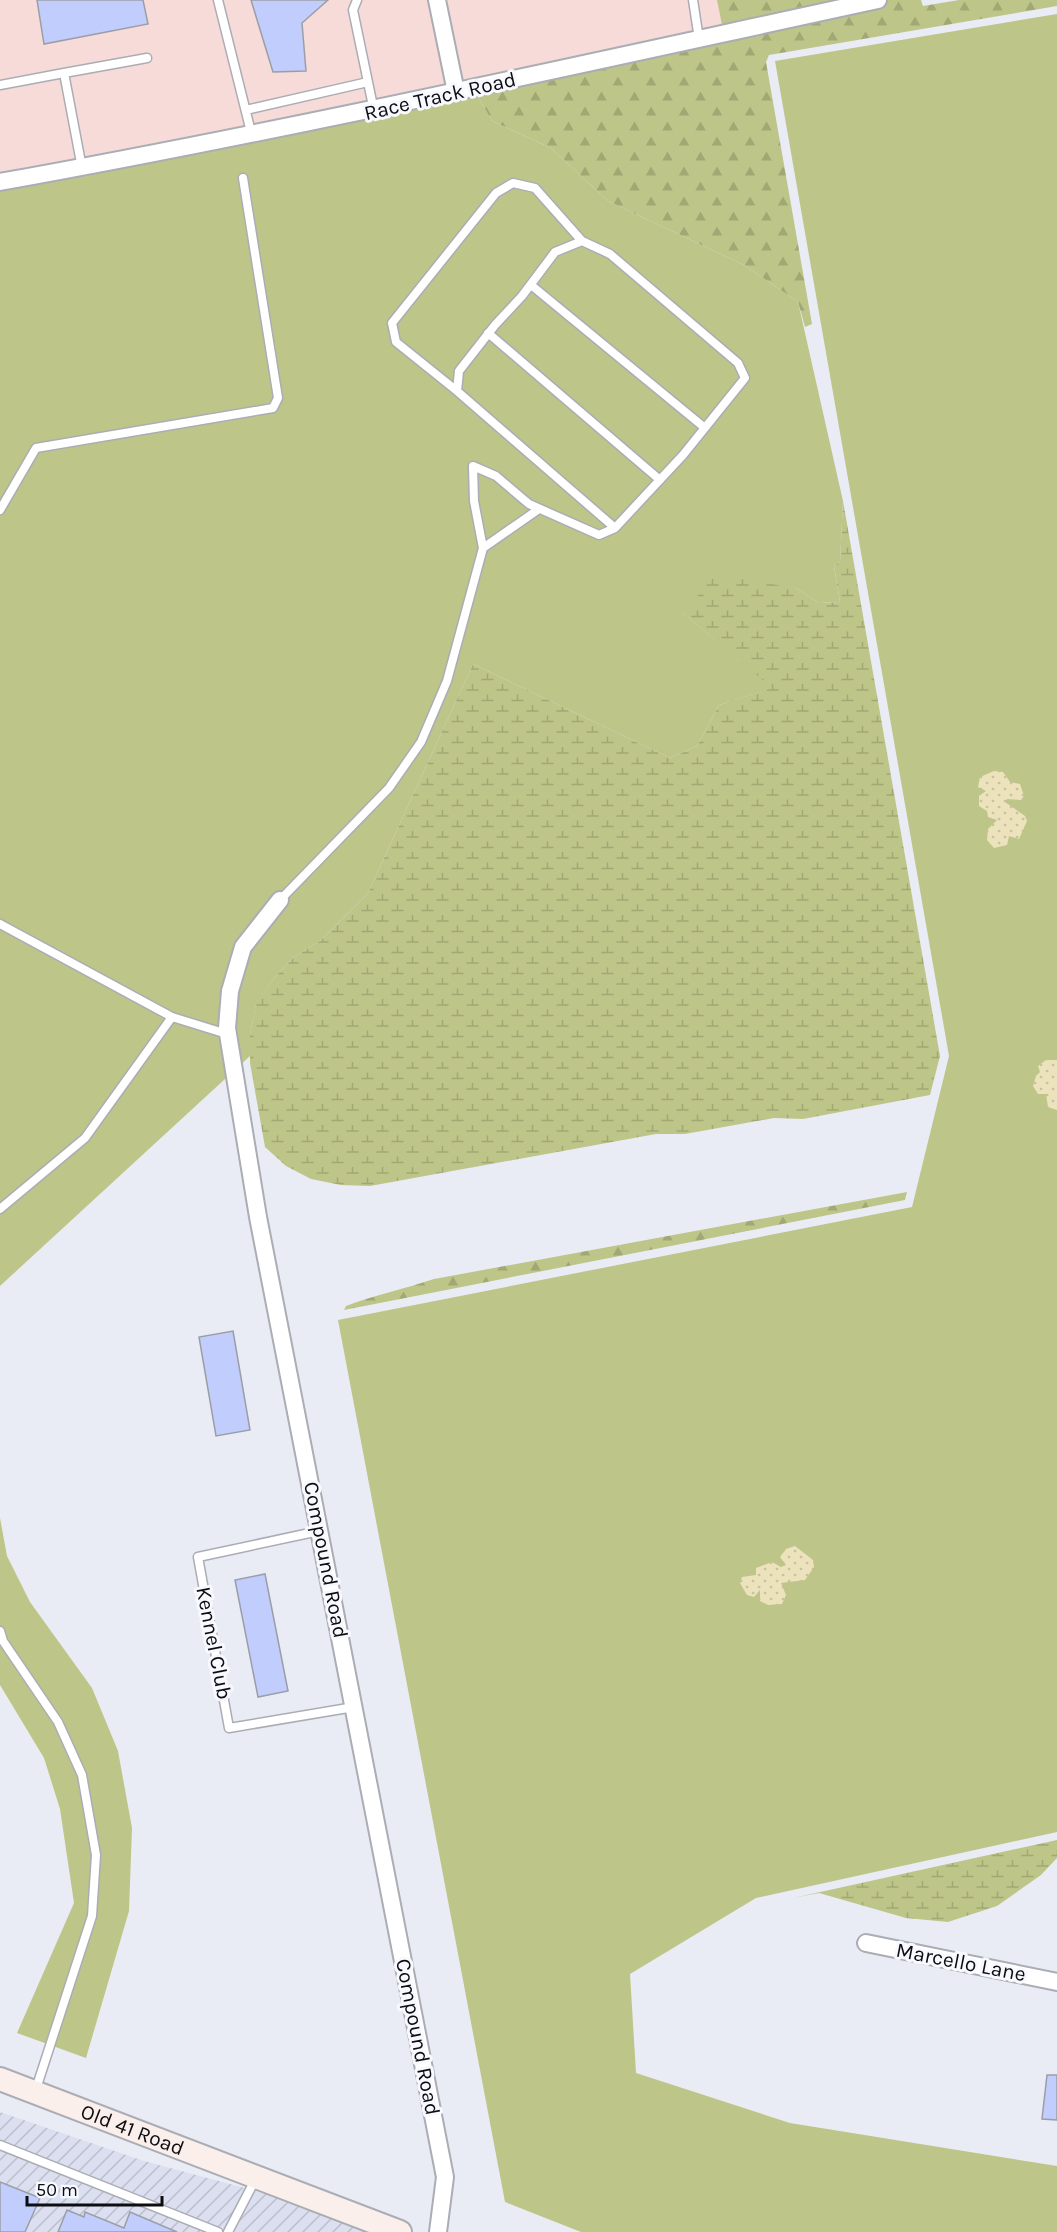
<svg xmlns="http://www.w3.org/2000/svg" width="1057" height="2232" font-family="Karla,sans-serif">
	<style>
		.commercial { fill: #f6dbd9 }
		.industrial { fill: url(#industrial-furrows) }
		.grass { fill: #bec588 }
		.forest { fill: url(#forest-firs) }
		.wetland { fill: url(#wetland-marsh) }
		.sand { fill: url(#sand-dots) }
		.building { fill: #c0cdfd; stroke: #9c9ea7; stroke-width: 1.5 }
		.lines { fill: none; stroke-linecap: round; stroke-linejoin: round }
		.lane-casing { stroke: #abadb5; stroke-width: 11 }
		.street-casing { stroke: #abadb5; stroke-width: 20 }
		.secondary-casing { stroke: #abadb5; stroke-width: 26 }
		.lane { stroke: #fff; stroke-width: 8 }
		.street { stroke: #fff; stroke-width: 16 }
		.secondary { stroke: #fbefec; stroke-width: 22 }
		.labels { text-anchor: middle; stroke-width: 6; stroke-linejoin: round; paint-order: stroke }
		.street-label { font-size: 21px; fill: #0c0d10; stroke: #f8f9ff }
	</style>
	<defs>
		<pattern id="industrial-furrows" width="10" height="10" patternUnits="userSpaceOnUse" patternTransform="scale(1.5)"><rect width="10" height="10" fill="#dbdfef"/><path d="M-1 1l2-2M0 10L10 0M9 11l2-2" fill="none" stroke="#bbbecc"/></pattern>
		<pattern id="forest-firs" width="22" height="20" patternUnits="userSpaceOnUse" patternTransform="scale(1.5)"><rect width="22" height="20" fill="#bec588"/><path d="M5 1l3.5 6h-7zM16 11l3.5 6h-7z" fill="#a2a874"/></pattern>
		<pattern id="wetland-marsh" width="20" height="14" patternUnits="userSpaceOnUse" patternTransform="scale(1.5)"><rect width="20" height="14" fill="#bec588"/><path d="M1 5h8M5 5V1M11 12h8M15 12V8" fill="none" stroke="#a2a874"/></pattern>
		<pattern id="sand-dots" width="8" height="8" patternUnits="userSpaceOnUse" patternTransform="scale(1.5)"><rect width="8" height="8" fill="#ece3bd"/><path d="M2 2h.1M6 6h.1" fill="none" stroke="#c9c2a1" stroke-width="1.8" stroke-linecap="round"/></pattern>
	</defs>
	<rect width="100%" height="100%" fill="#e9ecf5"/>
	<path class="commercial" d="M0 0H717L726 41 0 183Z"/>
	<path class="industrial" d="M0 2112 144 2161 289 2200 369 2232H0Z"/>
	<path class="grass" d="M1057 14V1832L756 1898 630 1974 636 2073 790 2123 1057 2166V2232H581L505 2202 338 1320 912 1207 949 1056 775 61Z
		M477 95 492 121 551 148 608 201 744 265 798 302 843 501 840 562 834 566 840 602 819 603 796 588 683 613 773 688 719 705 697 746 670 758 473 664 368 893 320 941 294 957 274 978 256 1005 250 1034V1056L0 1286V183Z
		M0 1518 7 1556 30 1602 92 1688 118 1751 132 1828 129 1911 86 2058 17 2033 74 1903 60 1809 44 1758 0 1685Z"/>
	<path class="forest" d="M717 0H921L923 6 959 0H1057V6L769 55 766 62 812 324 805 327 798 302 744 265 608 201 551 148 492 121 477 95 725 40Z
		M907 1192 905 1200 344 1310 346 1306C375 1295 404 1289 434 1279Z"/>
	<path class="wetland" d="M843 501 940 1056 930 1095 803 1119 774 1118 685 1134H656L370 1186 341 1185 311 1179 286 1166 265 1147 250 1063V1034L256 1004 274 978 294 957 320 941 368 893 473 664 670 758 697 746 719 705 772 688 683 613 715 575 796 588 819 603 840 602 834 566 840 562Z
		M1057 1840V1858L1041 1875 997 1906 948 1922 906 1918 819 1893 793 1898Z"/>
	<path class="sand" d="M994 771 1003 772 1010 782 1020 784 1024 796 1021 800 1007 799 1005 802 1025 816 1027 821 1019 839 1009 836 1007 845 994 848 987 840 988 829 997 820 988 817 987 811 979 806V796L986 791 978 787 980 777Z
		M1046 1060H1057V1110L1048 1107 1046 1094H1038L1033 1086 1036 1076 1040 1072 1038 1066Z
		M795 1546 813 1560 814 1567 805 1580 781 1583 786 1595 782 1604 768 1605 760 1601V1590L754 1597 747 1595 740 1583 742 1577 756 1575V1568L772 1562 781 1567 786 1565 780 1557 786 1549Z"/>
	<path class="building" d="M37 0H143L148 24 44 44Z
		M251 0H328L302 23 306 71 273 72Z
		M233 1331 250 1430 216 1436 199 1337Z
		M265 1574 288 1691 258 1697 235 1580Z
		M1047 2075H1057V2120L1042 2119Z
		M0 2182 40 2198 25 2232H0Z
		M67 2210 84 2217 85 2212 124 2228 130 2212 177 2232H58Z"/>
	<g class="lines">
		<defs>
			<path id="lane" d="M218 0 252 136
				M357 0 353 10 374 111
				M693 0 699 39
				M0 85 64 73
				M246 110 368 82
				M82 168 64 73 147 58
				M531 285 705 428
				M488 333 660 480
				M457 391 396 342 392 323 496 193 513 183 535 188 582 241
				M0 510 36 448 273 408 278 398 243 178
				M483 548 539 509
				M280 900 389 788 421 742 447 681 483 548 474 501 473 466 496 476 529 504 599 535 615 528 683 455 745 378 738 363 610 254 582 241 555 252 522 296 495 325 459 371 457 391 615 528
				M0 924 172 1017 227 1034
				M0 1209 85 1138 172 1017
				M319 1531 198 1557 229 1728 354 1707
				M0 1631 3 1641 58 1722 82 1775 96 1855 92 1916 35 2092
				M0 2145 218 2232
				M228 2232 256 2178"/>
			<path id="street" d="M437 0 456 92
				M0 182C294 129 586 63 878 0
				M280 900 243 947 230 991 227 1028 258 1217 445 2177 438 2232
				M866 1943 1057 1982"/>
			<g id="secondary">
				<path id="s1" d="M0 2079 400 2232"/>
			</g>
		</defs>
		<use href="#lane" class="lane-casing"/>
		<use href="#street" class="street-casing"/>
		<use href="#secondary" class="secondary-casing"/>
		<use href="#lane" class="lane"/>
		<use href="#street" class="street"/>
		<use href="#secondary" class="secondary"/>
	</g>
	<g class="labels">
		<g class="street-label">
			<text transform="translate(440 96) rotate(-13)" y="7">Race Track Road</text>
			<text transform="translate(326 1560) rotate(79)" y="7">Compound Road</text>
			<text transform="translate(214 1643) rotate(79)" y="7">Kennel Club</text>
			<text transform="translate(961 1962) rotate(11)" y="7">Marcello Lane</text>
			<text transform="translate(418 2037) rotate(79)" y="7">Compound Road</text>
			<text dy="7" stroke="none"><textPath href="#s1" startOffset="142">Old 41 Road</textPath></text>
		</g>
	</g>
	<path d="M27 2196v9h135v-9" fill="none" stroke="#0c0d10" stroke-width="3"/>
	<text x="36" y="2196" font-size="18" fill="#0c0d10" stroke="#f8f9ff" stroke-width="4.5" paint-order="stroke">50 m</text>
</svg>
